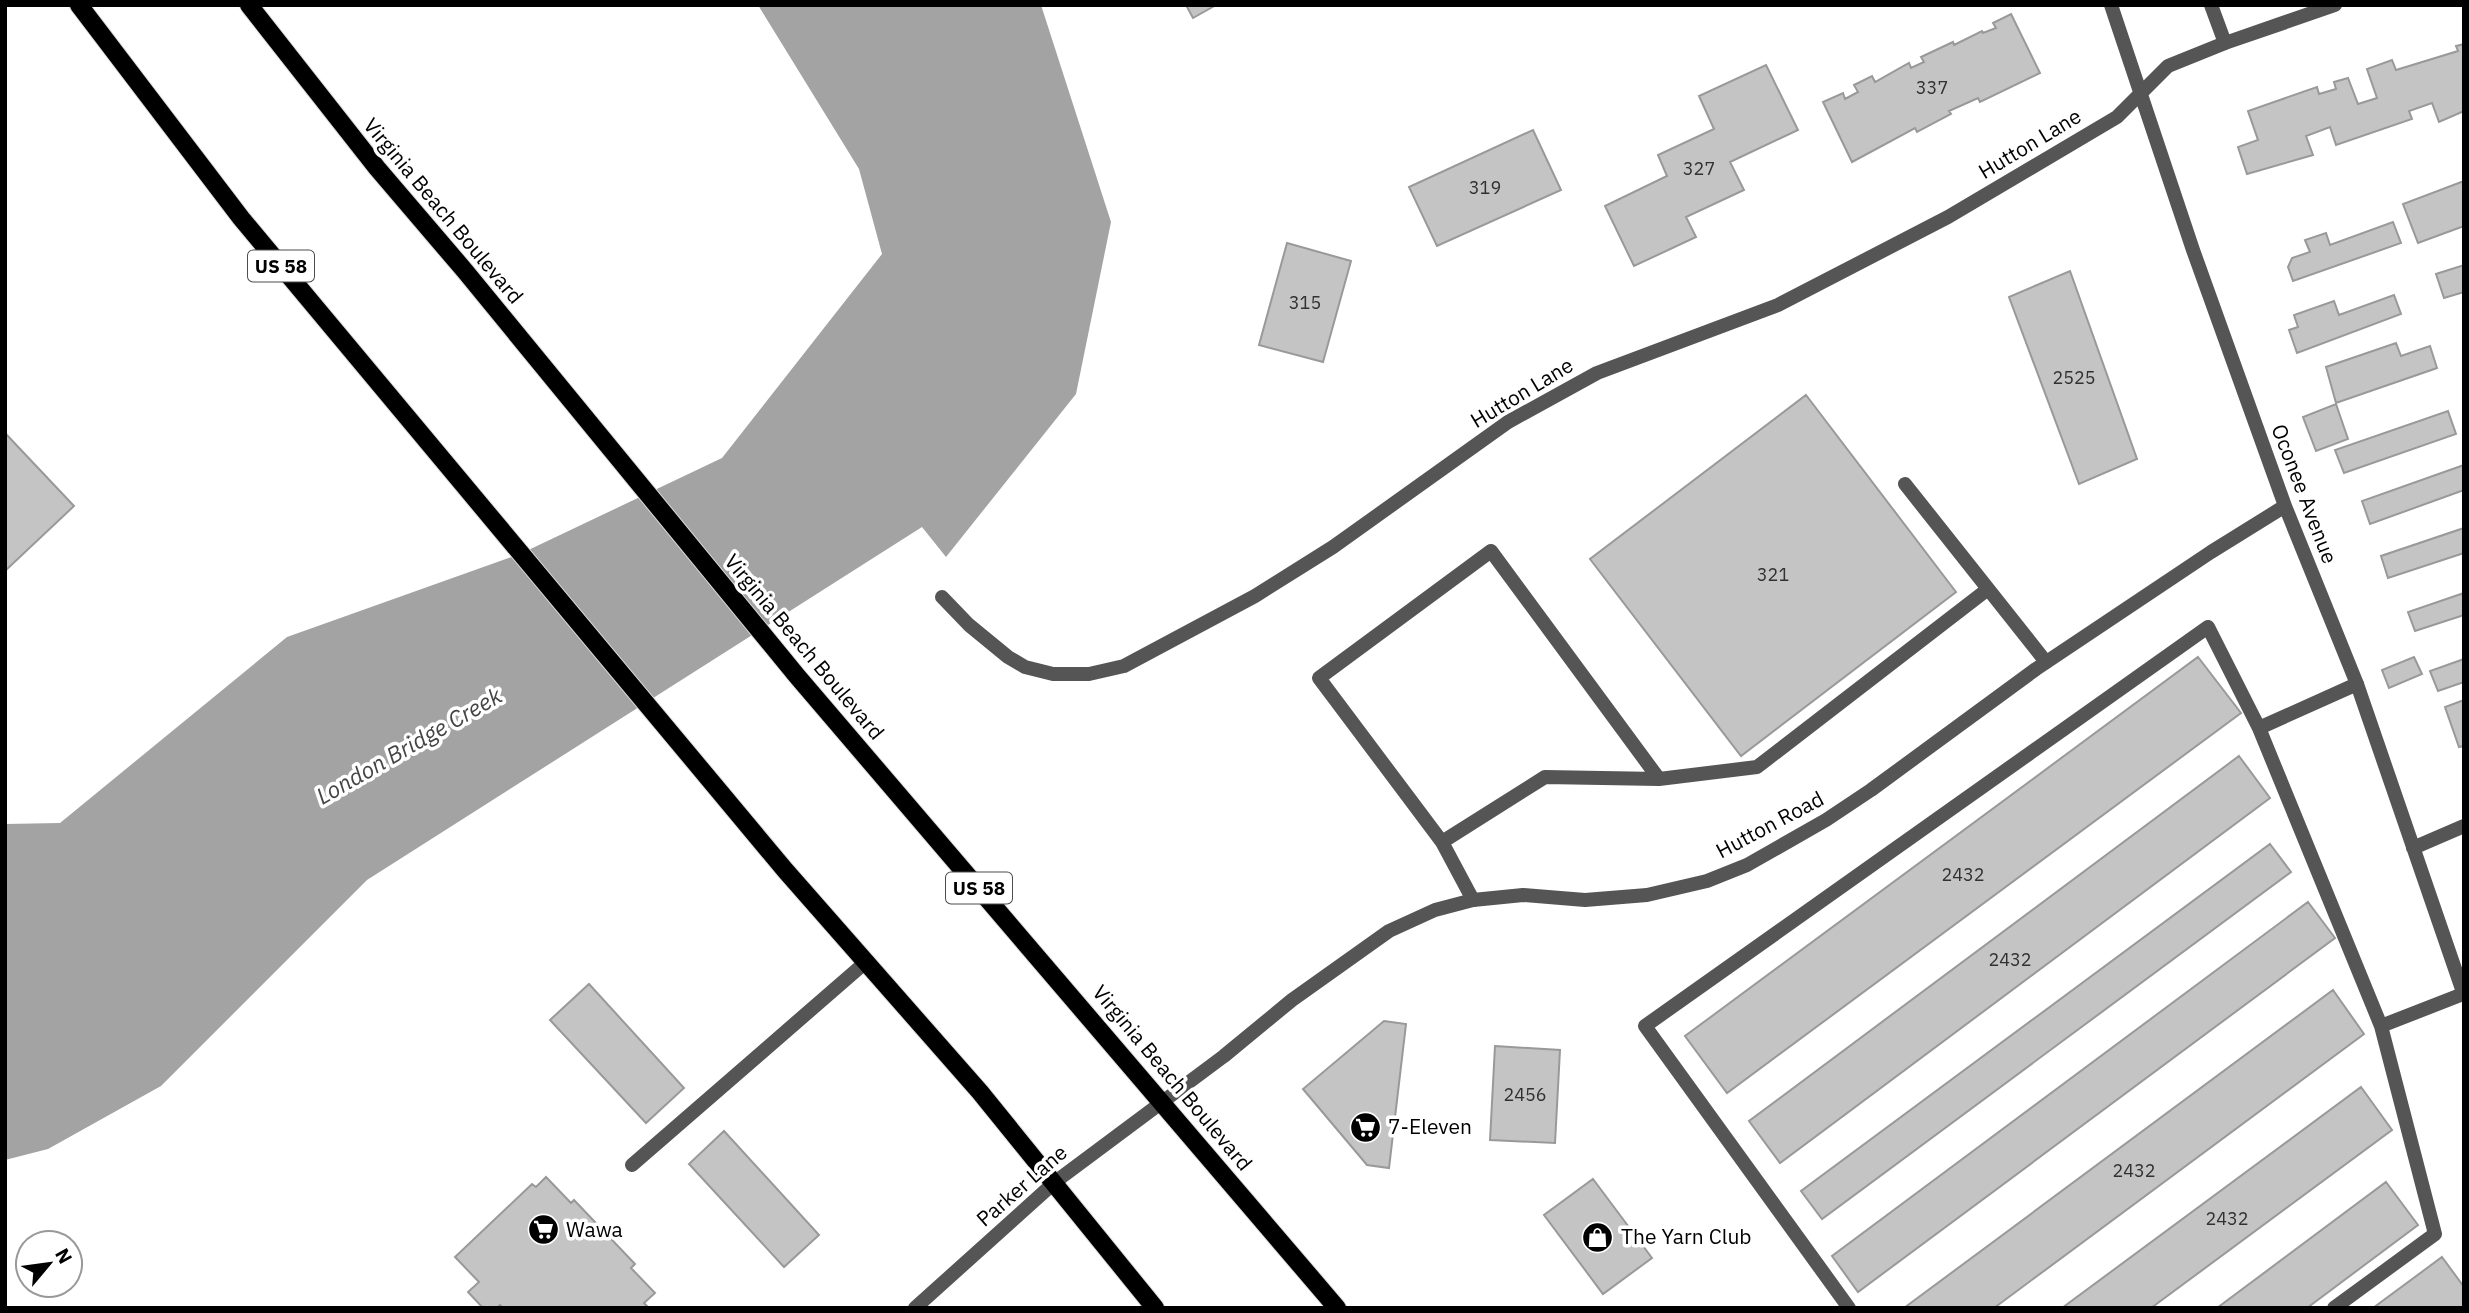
<svg xmlns="http://www.w3.org/2000/svg" width="2469" height="1313" font-family="'IBM Plex Sans',sans-serif">
	<style>
		.water { fill: #a3a3a3 }
		.building { fill: #c4c4c4; stroke: #999; stroke-width: 2 }
		.lines { fill: none; stroke-linecap: round; stroke-linejoin: round }
		.primary-casing { stroke: #dbdbdb; stroke-width: 20 }
		.service { stroke: #555; stroke-width: 14 }
		.minor { stroke: #555; stroke-width: 14 }
		.primary { stroke: #000; stroke-width: 18 }
		.labels { text-anchor: middle; stroke-width: 7; stroke-linejoin: round; paint-order: stroke }
		.number-label { font-size: 18px; fill: #313131 }
		.shield { fill: #fff; stroke: #4c4c4c; stroke-width: 2 }
		.shield-label { font-size: 19px; font-weight: bold; fill: #000 }
		.street-label { font-size: 21px; fill: #000; stroke: #fff }
		.poi-label { font-size: 21px; fill: #000; stroke: #fff; text-anchor: start }
		.water-label { font-size: 23px; font-style: italic; fill: #444; stroke: #fff }
	</style>
	<rect width="100%" height="100%" fill="#fff"/>
	<path class="water" d="M758 5H1041L1111 222 1076 394 946 557 922 527 367 880 161 1086 48 1149 5 1160V824L60 823 287 637 520 554 722 458 882 254 859 169Z"/>
	<path class="building" d="M1186 5H1216L1193 18Z
		M2011 14 2040 73 1980 102 1978 98 1949 111 1951 114 1917 132 1915 128 1852 162 1823 102 1843 93 1845 99 1858 92 1854 85 1872 76 1875 82 1909 63 1911 68 1924 62 1921 57 1953 42 1954 45 1982 31 1983 33 1996 28 1993 23Z
		M2464 44V111L2439 122 2432 103 2409 111 2412 119 2336 145 2330 127 2306 136 2313 155 2247 174 2238 147 2258 140 2248 111 2317 87 2319 94 2336 89 2334 82 2348 78 2358 104 2377 98 2367 69 2392 60 2396 70 2458 51 2456 46Z
		M1766 65 1798 130 1730 162 1744 190 1686 217 1696 237 1634 266 1605 206 1667 176 1658 155 1714 129 1699 96Z
		M1533 130 1561 190 1437 246 1409 187Z
		M2464 181V226L2418 243 2403 204Z
		M2393 222 2401 243 2293 281 2288 267 2292 258 2310 252 2305 240 2326 233 2330 245Z
		M1287 243 1351 261 1323 362 1259 345Z
		M2464 265V292L2444 298 2436 274Z
		M2070 271 2137 459 2079 484 2009 297Z
		M2394 295 2401 314 2297 353 2289 330 2298 327 2294 315 2334 301 2339 315Z
		M2396 343 2401 356 2430 346 2437 368 2336 403 2326 367Z
		M1806 395 1956 592 1741 756 1590 559Z
		M2336 404 2348 439 2316 451 2303 417Z
		M2448 411 2456 434 2344 473 2335 450Z
		M5 433 74 506 5 571Z
		M2464 465V490L2370 524 2362 501Z
		M2464 528V553L2388 578 2381 556Z
		M2464 593V615L2415 631 2408 612Z
		M2198 657 2241 713 1727 1093 1685 1036Z
		M2414 657 2422 674 2389 688 2382 670Z
		M2464 659V682L2438 691 2430 671Z
		M2464 700V746L2459 747 2445 707Z
		M2239 756 2270 798 1780 1163 1749 1121Z
		M2270 844 2291 872 1822 1219 1801 1191Z
		M2308 902 2335 938 1858 1292 1832 1256Z
		M589 984 684 1088 646 1123 550 1020Z
		M2333 990 2364 1034 1994 1308H1904Z
		M1384 1021 1406 1024 1389 1168 1367 1165 1303 1089Z
		M1495 1046 1560 1050 1555 1143 1490 1140Z
		M2361 1087 2392 1130 2151 1308H2062Z
		M724 1131 819 1235 784 1267 689 1164Z
		M546 1177 571 1203 574 1200 635 1264 631 1268 655 1293 644 1303 647 1306 645 1308H503L500 1305 497 1308H483L468 1292 479 1282 455 1257 532 1184 536 1187Z
		M1593 1179 1652 1258 1603 1294 1544 1215Z
		M2386 1182 2418 1225 2307 1308H2217Z
		M2442 1257 2464 1287V1307L2373 1308Z"/>
	<g class="lines">
		<defs>
			<path id="primary" d="M79 5 241 218 785 870 980 1092 1155 1308
				M249 5 377 168 465 271 797 676 1337 1308"/>
		</defs>
		<use href="#primary" class="primary-casing"/>
		<path class="service" d="M2211 5 2225 43
			M1905 484 2046 662
			M2259 728 2381 1026 2463 994
			M1659 779 1757 767 1988 589
			M1442 842 1545 777 1659 779 1491 551 1319 678 1442 842 1473 900
			M632 1165 867 961
			M1849 1308 1645 1026 2208 627 2259 728 2357 684
			M2334 1308 2435 1234 2381 1026"/>
		<path class="minor" d="M2111 5 2193 250 2285 506 2357 684 2464 995
			M942 597 969 625 1008 657 1025 667 1053 674H1089L1124 666 1255 596 1333 547 1508 422 1597 373 1778 305 1948 217 2117 117 2168 66 2225 43 2335 5
			M2413 848 2464 826
			M915 1308 1055 1182 1224 1056 1292 1000 1389 931 1435 910 1473 900 1523 895 1585 900 1647 895 1707 881 1747 865 1826 820 1871 790 2036 669 2211 552 2285 506"/>
		<use href="#primary" class="primary"/>
	</g>
	<defs>
		<symbol id="supermarket-disc" viewBox="-11 -11 22 22"><circle r="9.5" fill="#000" stroke="#fff"/><path d="M-6-5.5h2.5l.6 2H6L4.5 2H-2.5L-4.4-4H-6ZM-1.5 3.2a1.3 1.3 0 1 0 .1 0ZM3 3.2a1.3 1.3 0 1 0 .1 0Z" fill="#fff"/></symbol>
		<symbol id="shop-disc" viewBox="-11 -11 22 22"><circle r="9.5" fill="#000" stroke="#fff"/><path d="M-5-2.5h2.3a2.7 3.5 0 0 1 5.4 0H5L5.5 6h-11ZM-1.5-2.5h3a1.5 2.3 0 0 0-3 0Z" fill="#fff"/></symbol>
	</defs>
	<g fill-rule="evenodd">
		<use href="#supermarket-disc" x="1348" y="1110" width="35" height="35"/>
		<use href="#supermarket-disc" x="526" y="1212" width="35" height="35"/>
		<use href="#shop-disc" x="1580" y="1220" width="35" height="35"/>
	</g>
	<g class="labels">
		<g class="number-label">
			<text x="1932" y="94">337</text>
			<text x="1699" y="175">327</text>
			<text x="1485" y="194">319</text>
			<text x="1305" y="309">315</text>
			<text x="2074" y="384">2525</text>
			<text x="1773" y="581">321</text>
			<text x="1963" y="881">2432</text>
			<text x="2010" y="966">2432</text>
			<text x="1525" y="1101">2456</text>
			<text x="2134" y="1177">2432</text>
			<text x="2227" y="1225">2432</text>
		</g>
		<g class="shield">
			<rect x="248" y="250.5" width="66" height="31" rx="5"/>
			<rect x="946" y="872.5" width="66" height="31" rx="5"/>
		</g>
		<g class="shield-label">
			<text x="281" y="273">US 58</text>
			<text x="979" y="895">US 58</text>
		</g>
		<g class="street-label">
			<text transform="translate(2030 144) rotate(-31)" y="7">Hutton Lane</text>
			<text transform="translate(443 211) rotate(50)" y="7">Virginia Beach Boulevard</text>
			<text transform="translate(1522 393) rotate(-31)" y="7">Hutton Lane</text>
			<text transform="translate(2304 494) rotate(69)" y="7">Oconee Avenue</text>
			<text transform="translate(804 647) rotate(50)" y="7">Virginia Beach Boulevard</text>
			<text transform="translate(1770 825) rotate(-28)" y="7">Hutton Road</text>
			<text transform="translate(1172 1078) rotate(50)" y="7">Virginia Beach Boulevard</text>
			<text transform="translate(1022 1186) rotate(-41)" y="7">Parker Lane</text>
		</g>
		<g class="poi-label">
			<text x="1388" y="1134">7-Eleven</text>
			<text x="566" y="1237">Wawa</text>
			<text x="1621" y="1244">The Yarn Club</text>
		</g>
		<g class="water-label">
			<text transform="translate(409 746) rotate(-30)" y="8">London Bridge Creek</text>
		</g>
	</g>
	<rect width="2469" height="1313" fill="none" stroke="#000000" stroke-width="14"/>
	<g transform="translate(49 1264) rotate(61)"><circle r="33" fill="#ffffff" stroke="#999999" stroke-width="2"/>
	<path d="M0-5L12 26L0 18L-12 26Z" fill="#000000"/>
	<text y="-10" font-size="19" font-weight="bold" text-anchor="middle" fill="#000000">N</text>
	</g>
</svg>
